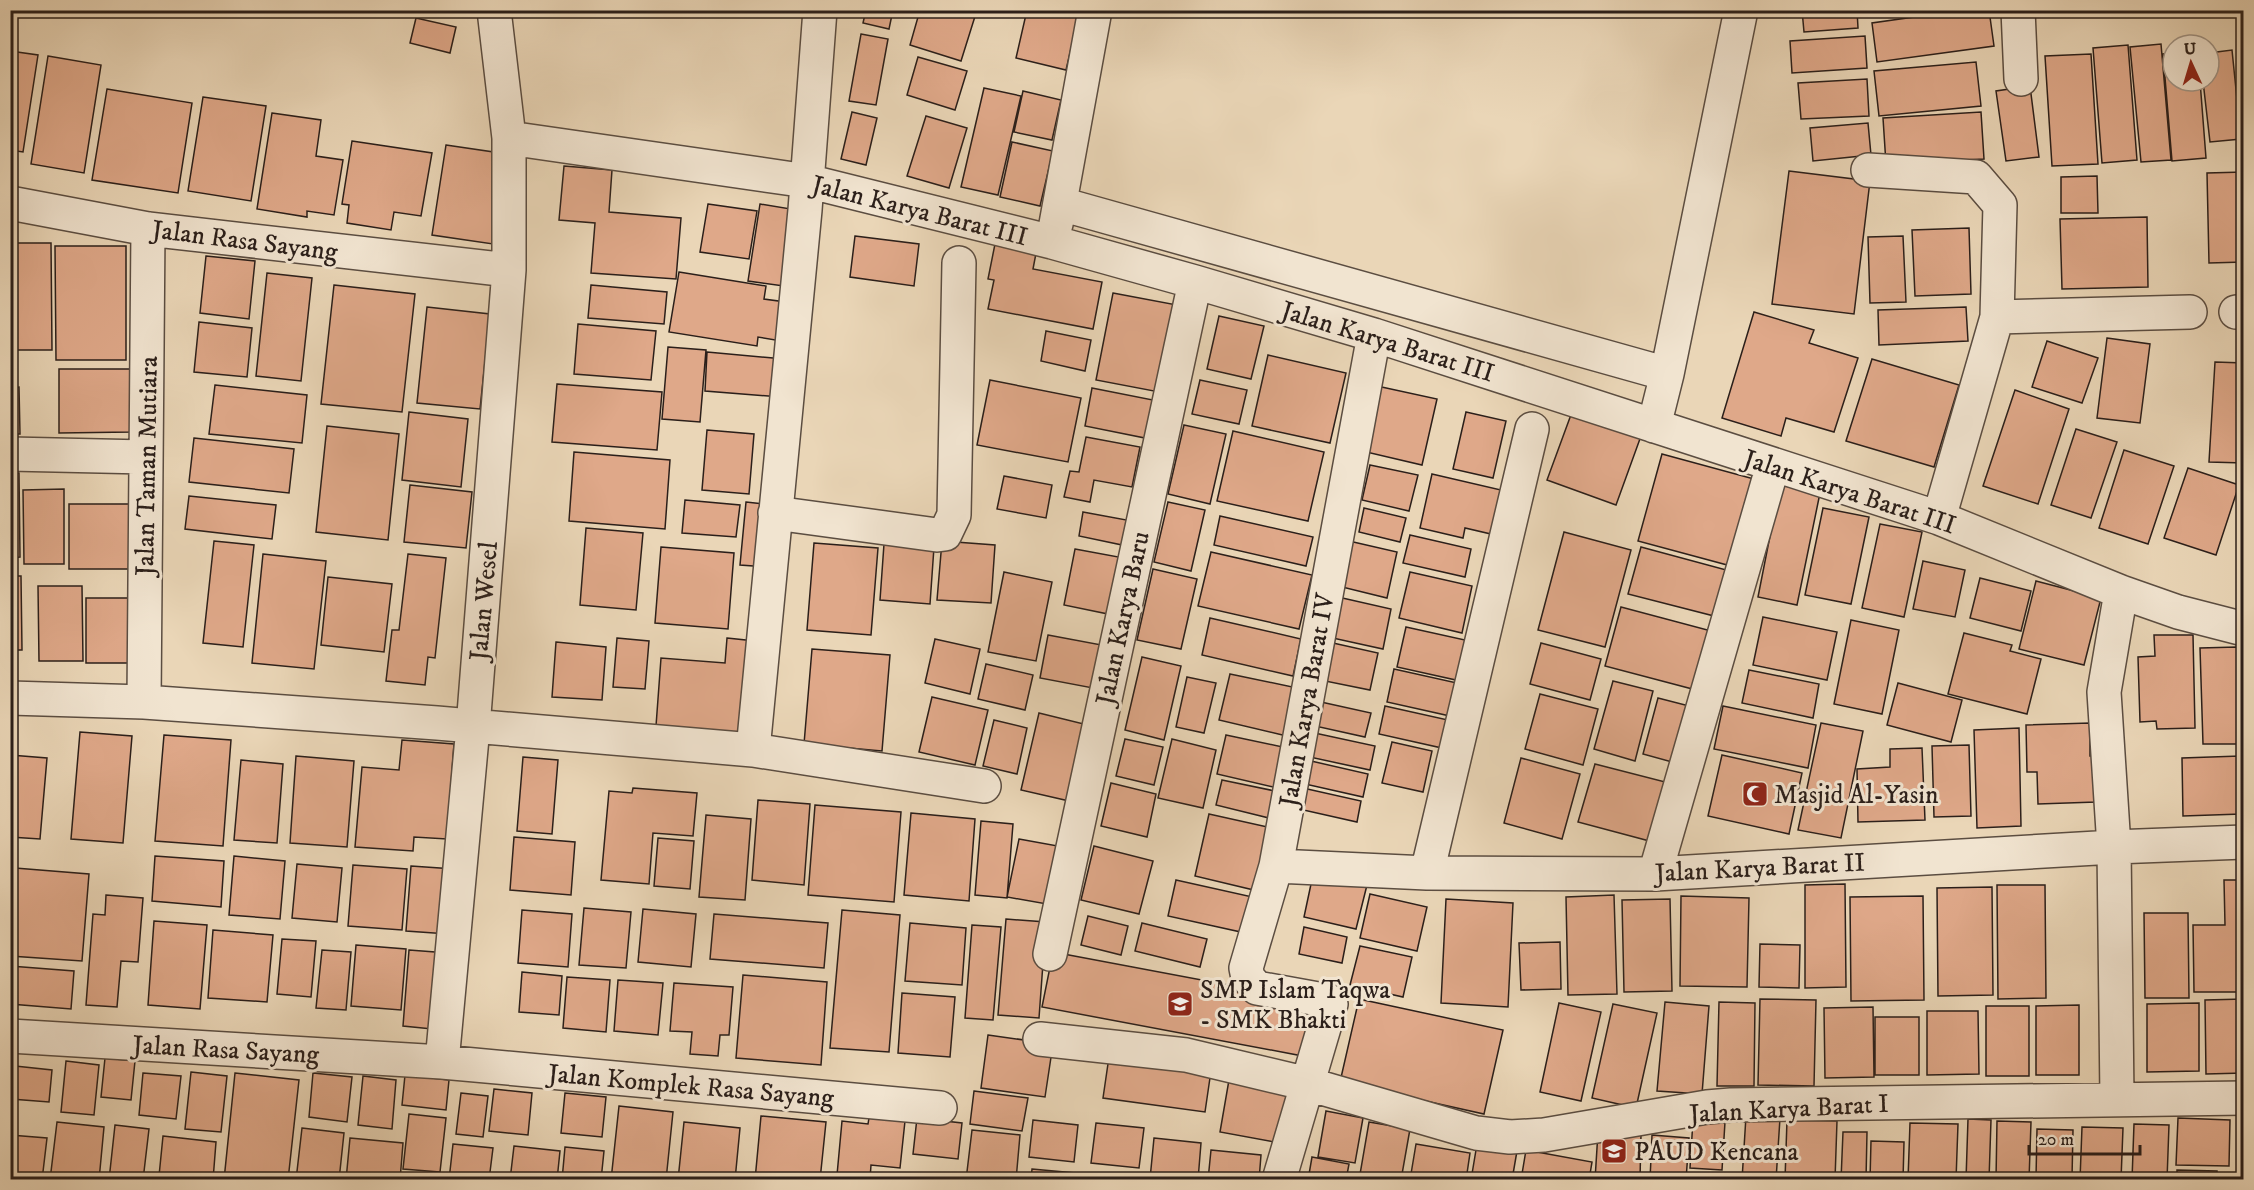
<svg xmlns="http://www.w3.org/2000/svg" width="2254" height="1190" font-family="'IM FELL DW Pica',serif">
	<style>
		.building { fill: #dfa889; stroke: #2b1f1a; stroke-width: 1.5 }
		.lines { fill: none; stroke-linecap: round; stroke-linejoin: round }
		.minor-casing { stroke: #5b4d41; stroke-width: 36 }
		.minor { stroke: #f1e4d0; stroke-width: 33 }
		.labels { text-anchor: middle; stroke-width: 6; stroke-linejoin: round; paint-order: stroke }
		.street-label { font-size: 26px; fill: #2b1f1a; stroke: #f1e4d0 }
		.poi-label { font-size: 26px; fill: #2b1f1a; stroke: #f1e4d0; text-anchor: start }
	</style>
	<rect width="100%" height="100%" fill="#ead6b7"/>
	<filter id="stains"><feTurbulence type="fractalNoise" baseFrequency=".00333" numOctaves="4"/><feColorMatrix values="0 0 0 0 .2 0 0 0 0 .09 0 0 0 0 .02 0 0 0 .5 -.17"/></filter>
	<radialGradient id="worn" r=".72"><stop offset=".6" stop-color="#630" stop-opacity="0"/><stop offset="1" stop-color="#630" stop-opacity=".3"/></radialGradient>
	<path class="building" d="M866 10H893L889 29 863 23Z
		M920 10H977L961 61 910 45Z
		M1027 10H1059L1079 15 1066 70 1016 58Z
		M1802 10H1857L1858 28 1804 32Z
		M1869 10H1908L1870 15Z
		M1964 10H1989L1994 46 1877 62 1872 23Z
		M416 18 456 27 450 53 410 43Z
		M861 34 888 39 876 105 849 101Z
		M2244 35V108L2237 36Z
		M1865 36 1867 68 1792 73 1790 41Z
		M2161 44 2171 160 2141 162 2130 47Z
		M2128 45 2137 160 2102 163 2093 48Z
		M2232 50 2241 139 2210 142 2203 81H2209V53Z
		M10 51 38 55 23 152 10 150Z
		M2173 53V81H2200L2206 158 2172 161 2163 54Z
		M2091 54 2098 164 2052 166 2045 56Z
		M48 56 101 65 84 173 31 164Z
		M918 57 967 71 955 110 907 95Z
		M1976 62 1981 106 1879 116 1874 71Z
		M1867 79 1869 116 1801 119 1798 83Z
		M2030 86 2039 157 2006 161 1996 91Z
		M984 88 1021 96 998 195 961 187Z
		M107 89 192 103 178 193 92 180Z
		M1023 91 1061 100 1052 140 1014 132Z
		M203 97 266 106 251 201 188 191Z
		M852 112 877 118 866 165 841 159Z
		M1981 112 1984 159 1886 164 1883 118Z
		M272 113 321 120 316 156 343 160 334 215 307 211V217L257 209Z
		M926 116 967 128 949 188 907 176Z
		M1868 123 1871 155 1813 161 1810 128Z
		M352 141 432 153 421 216 394 212 391 230 347 223 349 205 342 204Z
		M1012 142 1053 151 1040 206 1000 197Z
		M446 145 507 154 493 244 432 235Z
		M564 166 612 170 609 212 681 218 676 279 591 273 595 223 559 220Z
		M1789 171 1870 181 1854 314 1772 304Z
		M2244 172V262L2209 263 2207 173Z
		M2097 176 2098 213H2061V177Z
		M708 204 757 211 749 259 700 252Z
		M760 204 803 211 791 287 748 281Z
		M2147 217 2148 287 2062 289 2060 219Z
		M1969 228 1971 294 1915 296 1912 230Z
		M855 236 919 244 914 286 850 277Z
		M1903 236 1906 302 1870 303 1868 237Z
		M996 239 1037 248 1033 269 1102 282 1093 329 988 309 994 280 988 279Z
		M10 243H51L52 350H10Z
		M55 246H126V360H56Z
		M206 256 255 261 249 319 200 313Z
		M679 272 766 286 764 299 793 303 787 342 758 337 757 346 669 332Z
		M267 273 312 278 301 381 256 376Z
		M334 285 415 294 402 412 321 404Z
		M591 285 667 292 664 324 588 318Z
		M1113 293 1177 305 1159 392 1096 380Z
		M427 307 490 314 480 409 417 403Z
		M1966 307 1968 341 1879 345 1878 310Z
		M1754 312 1814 330 1809 343 1858 358 1834 432 1786 418 1781 436 1722 418Z
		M1219 316 1264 326 1251 379 1207 369Z
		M199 322 252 328 247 377 194 372Z
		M578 324 656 331 651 380 574 374Z
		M1046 331 1091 340 1085 371 1041 361Z
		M2107 338 2150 344 2140 423 2097 418Z
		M2047 341 2098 358 2082 403 2032 387Z
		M668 347 706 350 700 422 662 419Z
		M707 352 784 359 781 397 705 391Z
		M1268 355 1346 373 1330 443 1252 426Z
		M1872 359 1959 385 1934 467 1846 441Z
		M2215 362 2244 363V463L2209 462Z
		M59 369H130L131 432 59 433Z
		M990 380 1081 398 1068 462 977 445Z
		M1200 380 1247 390 1239 424 1192 414Z
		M557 384 662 392 657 450 552 442Z
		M215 385 307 395 302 443 209 434Z
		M1377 386 1437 399 1422 465 1362 451Z
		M19 387 20 434H10V388Z
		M1092 388 1158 401 1150 439 1085 426Z
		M2015 390 2069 409 2038 504 1983 486Z
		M409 412 468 419 461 487 402 480Z
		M1466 412 1506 421 1493 478 1453 469Z
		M1572 412 1641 436 1616 505 1547 480Z
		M1184 425 1226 434 1210 504 1168 494Z
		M327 426 399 434 388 540 316 532Z
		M2076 429 2117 442 2091 518 2051 505Z
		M707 430 754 434 749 494 702 490Z
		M1233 431 1324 452 1308 521 1217 501Z
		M1086 437 1140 447 1132 487 1094 480 1090 502 1064 497 1070 471 1079 472Z
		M194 438 294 449 289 493 189 482Z
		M2124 450 2174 466 2148 544 2099 528Z
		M574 452 670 460 665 529 569 521Z
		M1662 454 1754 479 1731 566 1638 541Z
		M1370 465 1418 475 1409 511 1362 500Z
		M2188 468 2239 485 2216 555 2164 538Z
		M19 473 20 557 10 558V474Z
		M1432 474 1501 490 1491 534 1465 528 1463 538 1420 528Z
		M1004 476 1052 485 1046 518 997 509Z
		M410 485 472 492 466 548 404 542Z
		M1780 485 1820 493 1797 605 1758 597Z
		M64 489V564H24L23 490Z
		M189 496 276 505 272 539 185 529Z
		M685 500 740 505 736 537 682 533Z
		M746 502 773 505 769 567 740 565Z
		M1168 502 1205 510 1191 571 1154 562Z
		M69 504H136V569H69Z
		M1364 508 1406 518 1400 542 1359 532Z
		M1823 508 1869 517 1851 604 1805 595Z
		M1083 512 1132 521 1127 546 1079 536Z
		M1220 516 1313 537 1306 566 1214 545Z
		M1880 524 1922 532 1904 617 1862 608Z
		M586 528 643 533 636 610 580 605Z
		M1564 532 1631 550 1605 647 1538 630Z
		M1410 535 1471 549 1465 577 1403 563Z
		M214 541 254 545 243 647 203 643Z
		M942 541 995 545 991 603 937 600Z
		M1349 541 1397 552 1387 598 1338 586Z
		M814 543 878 548 871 635 807 630Z
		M884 544 934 547 930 604 880 600Z
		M661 547 734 553 728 629 655 623Z
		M1641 547 1730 571 1718 617 1628 594Z
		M1075 549 1124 558 1113 615 1064 605Z
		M1211 552 1312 575 1299 629 1198 606Z
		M263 554 326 561 314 669 252 663Z
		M408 554 446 558 435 658 428 657 425 685 386 681 392 630H399Z
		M1923 561 1965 570 1955 617 1913 609Z
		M1153 569 1197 579 1181 649 1137 640Z
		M1004 572 1052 582 1036 661 988 652Z
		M1410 572 1472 586 1462 633 1399 618Z
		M10 576H21L22 650H10Z
		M328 577 392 584 384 652 321 645Z
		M1980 578 2031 591 2021 631 1970 618Z
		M2036 581 2101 598 2084 665 2019 649Z
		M38 586H82L83 661H39Z
		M1338 597 1391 609 1383 649 1328 637Z
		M86 598H132V663H86Z
		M1621 607 1715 632 1700 691 1605 666Z
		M1763 617 1837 632 1827 680 1753 665Z
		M1210 618 1301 639 1293 676 1202 655Z
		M1851 620 1899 630 1882 714 1834 704Z
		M1406 627 1465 640 1456 680 1397 667Z
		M1964 633 2012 645 2010 651 2041 659 2027 714 1948 694Z
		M1048 635 1107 646 1098 689 1040 678Z
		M2154 635H2193L2195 728 2157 729 2156 721 2140 722 2138 657 2155 656Z
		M617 638 649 641 645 689 613 687Z
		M727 638 755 641 751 734 656 726 661 658 725 663Z
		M935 639 980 649 970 694 925 683Z
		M556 642 606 647 602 700 552 697Z
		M1333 643 1378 653 1370 690 1325 681Z
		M1541 643 1601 659 1590 700 1530 684Z
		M2237 647 2240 744H2203L2200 648Z
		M812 649 890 655 882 751 804 744Z
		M1142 657 1181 666 1164 740 1125 730Z
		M986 664 1033 675 1025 710 978 699Z
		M1394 669 1466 685 1459 718 1387 702Z
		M1749 670 1819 684 1813 718 1742 703Z
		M1230 674 1302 689 1291 737 1219 720Z
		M1187 677 1216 683 1204 733 1176 727Z
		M1613 681 1653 691 1635 761 1594 749Z
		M1898 683 1962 700 1951 742 1887 725Z
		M1540 694 1598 709 1583 765 1525 749Z
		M932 697 988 710 975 765 919 752Z
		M1658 698 1697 708 1683 765 1643 754Z
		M1321 702 1371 713 1365 737 1315 726Z
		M1385 706 1448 720 1442 748 1379 734Z
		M1723 706 1816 725 1808 768 1714 749Z
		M1039 713 1096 727 1078 803 1021 790Z
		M994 720 1027 728 1017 774 983 766Z
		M1821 723 1863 731 1841 838 1798 830Z
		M2090 723V756H2094L2096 802 2038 804 2037 772H2027L2026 725Z
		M2019 728 2021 826 1977 828 1974 730Z
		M80 732 132 736 123 843 71 839Z
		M1310 732 1375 746 1370 770 1305 756Z
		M164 735 231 740 223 846 155 841Z
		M1226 735 1292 749 1282 789 1217 774Z
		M1125 739 1163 747 1154 785 1116 776Z
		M1172 739 1216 750 1203 808 1158 798Z
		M402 740 454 744 447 839 414 837 413 851 355 847 362 767 399 770Z
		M1392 742 1432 751 1423 792 1382 783Z
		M1969 745 1971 816 1934 817 1932 746Z
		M1922 748 1925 820 1858 822 1857 769 1890 767V749Z
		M10 755 47 758 40 839 10 837Z
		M1722 755 1802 773 1789 834 1708 816Z
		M296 756 354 761 347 847 290 843Z
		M2240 756 2241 814 2183 816 2182 758Z
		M523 757 558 760 552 834 517 831Z
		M1521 758 1580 774 1562 839 1504 823Z
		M241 760 283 764 277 843 234 840Z
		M1311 761 1368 774 1363 797 1305 784Z
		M1595 764 1673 784 1657 843 1578 822Z
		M1222 780 1275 791 1269 818 1216 805Z
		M1111 783 1156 794 1147 837 1101 826Z
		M1294 786 1361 801 1357 822 1290 807Z
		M633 788 697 793 693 836 653 833 649 884 601 880 609 791 632 793Z
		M758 800 810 804 804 885 752 880Z
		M815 805 901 812 894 902 808 895Z
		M911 813 975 819 969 901 904 895Z
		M1209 814 1272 828 1258 891 1195 876Z
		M706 815 751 819 745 900 699 897Z
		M981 821 1013 824 1007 898 975 895Z
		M514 837 575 842 571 895 510 890Z
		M658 838 694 841 690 889 654 886Z
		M1019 839 1069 848 1058 906 1007 897Z
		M1094 846 1153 861 1139 914 1081 900Z
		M155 856 224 861 221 907 152 901Z
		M234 856 285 861 280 919 229 915Z
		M297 864 342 868 337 922 292 918Z
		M353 865 407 869 402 930 348 926Z
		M411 866 454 869 448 934 406 931Z
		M15 868 89 874 82 961 10 956V919Z
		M1314 870 1368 881 1356 929 1304 917Z
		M1176 880 1257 898 1250 934 1168 916Z
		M2224 880H2244V992H2194L2193 925H2225Z
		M1845 884 1846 987 1805 988V885Z
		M1997 885H2045L2046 998 1998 999Z
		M1992 887 1993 995 1938 996 1937 888Z
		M1370 894 1427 907 1417 951 1360 938Z
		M106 895 143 898 138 962 121 961 117 1007 86 1005 93 914 105 915Z
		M1614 895 1617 994 1568 995 1566 897Z
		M1681 896 1749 898 1747 987 1680 986Z
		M1923 896 1924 1000 1851 1001 1850 897Z
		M1446 899 1513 903 1508 1007 1441 1003Z
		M1670 899 1672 991 1624 992 1622 900Z
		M584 908 631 912 626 968 579 965Z
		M643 909 696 914 691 967 638 962Z
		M522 910 572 914 568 967 518 963Z
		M842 910 900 915 889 1052 830 1048Z
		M2144 913H2188L2189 998H2145Z
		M714 914 828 923 824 968 710 959Z
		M1088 916 1128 926 1121 955 1081 945Z
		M1006 919 1046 922 1039 1018 998 1015Z
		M154 921 207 925 200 1009 148 1005Z
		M910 923 966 928 962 985 905 981Z
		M1142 923 1207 939 1200 967 1135 951Z
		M972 925 1001 927 993 1020 965 1018Z
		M1304 927 1347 937 1342 963 1299 954Z
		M213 930 273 935 267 1002 208 998Z
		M282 939 316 941 311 997 277 994Z
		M1560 942 1561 989 1521 990 1519 943Z
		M1760 944 1800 945 1799 988 1759 987Z
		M356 945 406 949 401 1010 351 1006Z
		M1360 946 1412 957 1403 997 1350 985Z
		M322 950 351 952 346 1010 316 1008Z
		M409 950 448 953 442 1030 403 1026Z
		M1053 952 1318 1002 1308 1057 1042 1007Z
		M10 966 74 971 71 1009 10 1004Z
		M522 972 562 976 559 1015 519 1012Z
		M743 975 827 982 821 1065 736 1058Z
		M567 977 610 980 606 1032 563 1028Z
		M618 980 663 983 658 1035 614 1031Z
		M674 983 733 987 729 1035H720L718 1056 690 1054 692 1032 670 1031Z
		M902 993 955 997 950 1057 898 1053Z
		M1359 999 1503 1030 1484 1114 1340 1082Z
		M1760 999 1816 1000 1814 1086 1758 1085Z
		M2244 999V1073L2206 1074 2205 1000Z
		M1665 1002 1709 1006 1702 1094 1657 1091Z
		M1719 1002 1755 1003 1754 1086H1717Z
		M1559 1003 1601 1012 1581 1101 1540 1092Z
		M2199 1003V1071L2147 1072V1004Z
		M1613 1004 1657 1013 1636 1108 1592 1098Z
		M2079 1005V1075H2036V1006Z
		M1986 1006H2029V1076H1986Z
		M1873 1007 1874 1077 1825 1078 1824 1008Z
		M1927 1011H1978L1979 1074 1927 1075Z
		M1875 1017H1919V1075H1875Z
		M988 1035 1053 1044 1045 1097 981 1088Z
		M1110 1050 1212 1064 1205 1112 1103 1098Z
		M105 1058 135 1061 131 1100 101 1097Z
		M66 1061 99 1065 94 1115 61 1112Z
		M15 1066 52 1070 49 1102 11 1099Z
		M191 1072 227 1076 221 1132 185 1129Z
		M143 1073 181 1076 176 1119 139 1115Z
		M235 1073 299 1080 288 1180H224Z
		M313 1073 352 1077 347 1122 309 1117Z
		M1230 1074 1295 1085 1285 1144 1220 1132Z
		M405 1075 449 1080 446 1110 402 1105Z
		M363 1076 396 1080 392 1129 358 1125Z
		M494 1089 532 1093 528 1135 489 1131Z
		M974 1091 1028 1098 1022 1131 970 1124Z
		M461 1093 488 1096 483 1137 456 1134Z
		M565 1093 606 1097 602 1137 561 1133Z
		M619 1106 673 1112 666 1180H611Z
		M1326 1111 1363 1118 1355 1163 1318 1157Z
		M409 1114 446 1118 440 1172 403 1169Z
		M761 1116 826 1122 820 1180H755Z
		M1746 1116 1780 1118 1776 1180H1742Z
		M869 1118 905 1121 900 1168 871 1165 870 1179 837 1175 842 1121 868 1124Z
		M917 1118 962 1123 958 1159 913 1154Z
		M2178 1118 2230 1120 2229 1166 2176 1165Z
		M1968 1119 1991 1120 1989 1180H1966Z
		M1033 1120 1078 1125 1074 1162 1029 1157Z
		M1693 1120 1725 1122 1722 1170 1690 1168Z
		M1787 1120 1837 1121 1835 1180H1785Z
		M1997 1121 2031 1122 2029 1180H1996Z
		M57 1122 104 1127 99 1180H50Z
		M684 1122 740 1128 735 1180H678Z
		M1369 1122 1410 1129 1401 1180H1359Z
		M1096 1123 1144 1128 1139 1168 1091 1163Z
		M1910 1123 1958 1124 1956 1180H1908Z
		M2134 1124 2169 1125 2167 1180H2132Z
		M115 1125 149 1129 143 1180H109Z
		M2082 1127 2123 1128 2121 1180H2080Z
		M302 1128 344 1133 339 1180H296Z
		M2037 1129 2073 1130 2072 1178H2036Z
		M972 1130 1020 1135 1016 1180H966Z
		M1598 1132 1641 1134 1640 1180H1595Z
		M1843 1132H1867L1866 1180H1841Z
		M10 1135 47 1138 42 1180H10Z
		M1652 1135 1689 1138 1686 1180H1650Z
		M163 1136 216 1142 213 1180 159 1176Z
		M350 1138 403 1143 400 1180H346Z
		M1154 1138 1201 1143 1198 1180 1150 1179Z
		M1871 1141 1904 1142 1903 1180H1870Z
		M453 1144 493 1148 489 1180H449Z
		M1416 1144 1470 1153 1466 1180H1410Z
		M1477 1144 1517 1151 1512 1180H1471Z
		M514 1146 560 1151 557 1180H510Z
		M565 1147 604 1151 601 1180H562Z
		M1211 1150 1261 1155 1259 1180H1208Z
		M1526 1150 1592 1162 1589 1180H1521Z
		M1312 1157 1349 1164 1346 1180H1308Z
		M1032 1169 1097 1175V1180H1031Z
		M2177 1170 2217 1171V1180H2177Z
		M885 1174 939 1179V1180H884Z
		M1105 1174 1147 1179V1180H1105Z
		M2224 1177H2244V1180H2224Z"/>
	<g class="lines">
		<defs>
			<path id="minor" d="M2018 10 2021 79
				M509 138 807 181 1052 242 1195 282 1374 335 1939 518 2121 592 2178 612 2244 629
				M1868 170 1976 177 2000 205 1997 317 1939 518
				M10 203 148 229 509 270
				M1061 204 1667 374 1741 10
				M1056 224 1095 10
				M2236 312 2244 311
				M1997 317 2190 312
				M1654 426 1667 374
				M10 454 146 457
				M775 513 937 535 945 534 954 515 959 263
				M10 698 144 702 437 723 753 750 984 786
				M144 702 148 229
				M753 750 805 210 820 10
				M1276 866 1427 873 1655 874 2114 847 2244 842
				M1427 873 1532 429
				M1655 874 1773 465
				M1050 954 1195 282
				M10 1036 442 1062 940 1108
				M1040 1039 1186 1055 1308 1084 1476 1133 1510 1137 1544 1135 1707 1107 1731 1105 2244 1098
				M442 1062 473 727 509 270V138L494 10
				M2117 1099 2114 847 2104 692 2121 592
				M1279 1180 1331 1004 1329 1001 1257 988 1248 978 1246 968 1276 866 1374 335"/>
		</defs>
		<use href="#minor" class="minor-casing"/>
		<use href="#minor" class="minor"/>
	</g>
	<defs>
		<symbol id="mosque-square" viewBox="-11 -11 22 22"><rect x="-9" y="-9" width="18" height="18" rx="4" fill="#8f2418" stroke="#f1e4d0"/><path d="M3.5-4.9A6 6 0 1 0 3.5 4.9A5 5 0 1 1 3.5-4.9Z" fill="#fff"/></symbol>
		<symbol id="school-square" viewBox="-11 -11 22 22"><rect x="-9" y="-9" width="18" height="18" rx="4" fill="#8f2418" stroke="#f1e4d0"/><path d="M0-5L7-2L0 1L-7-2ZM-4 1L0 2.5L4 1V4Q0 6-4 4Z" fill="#fff"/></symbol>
	</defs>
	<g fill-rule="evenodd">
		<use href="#mosque-square" x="1740" y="779" width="30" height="30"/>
		<use href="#school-square" x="1165" y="989" width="30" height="30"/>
		<use href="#school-square" x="1599" y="1136" width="30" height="30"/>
	</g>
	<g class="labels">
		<g class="street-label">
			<text transform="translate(920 210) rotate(14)" y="9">Jalan Karya Barat III</text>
			<text transform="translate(245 240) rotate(7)" y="9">Jalan Rasa Sayang</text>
			<text transform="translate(1388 341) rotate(17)" y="9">Jalan Karya Barat III</text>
			<text transform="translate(146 466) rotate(-89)" y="9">Jalan Taman Mutiara</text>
			<text transform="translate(1850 491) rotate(18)" y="9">Jalan Karya Barat III</text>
			<text transform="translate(483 601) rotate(-85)" y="9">Jalan Wesel</text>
			<text transform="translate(1122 618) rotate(-78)" y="9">Jalan Karya Baru</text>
			<text transform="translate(1306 700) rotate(-80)" y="9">Jalan Karya Barat IV</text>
			<text transform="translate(1760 867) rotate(-3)" y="9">Jalan Karya Barat II</text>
			<text transform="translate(226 1049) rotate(3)" y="9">Jalan Rasa Sayang</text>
			<text transform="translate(691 1085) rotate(5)" y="9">Jalan Komplek Rasa Sayang</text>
			<text transform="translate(1789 1108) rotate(-3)" y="9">Jalan Karya Barat I</text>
		</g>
		<g class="poi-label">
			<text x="1774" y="803">Masjid Al-Yasin</text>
			<text x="1200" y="998">SMP Islam Taqwa<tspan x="1200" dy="30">- SMK Bhakti</tspan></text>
			<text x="1634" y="1160">PAUD Kencana</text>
		</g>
	</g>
	<rect width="2254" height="1190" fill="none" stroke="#ead6b7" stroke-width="36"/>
	<rect x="12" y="12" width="2230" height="1166" fill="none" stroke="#2b1f1a" stroke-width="3"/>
	<rect x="18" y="18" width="2218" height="1154" fill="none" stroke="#2b1f1a" stroke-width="1.5"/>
	<g transform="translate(2191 63) rotate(356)"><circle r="28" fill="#f1e4d0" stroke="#a29587" stroke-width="1.5"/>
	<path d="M0-4.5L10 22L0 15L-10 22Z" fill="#8f2418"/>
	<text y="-9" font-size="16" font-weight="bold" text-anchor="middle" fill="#2b1f1a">U</text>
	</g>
	<path d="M2029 1145v9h111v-9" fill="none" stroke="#2b1f1a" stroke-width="3"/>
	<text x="2038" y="1145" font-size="18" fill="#2b1f1a" stroke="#f1e4d0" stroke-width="4.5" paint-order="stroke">20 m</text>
	<rect width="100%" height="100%" filter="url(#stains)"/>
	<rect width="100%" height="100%" fill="url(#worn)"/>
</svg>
